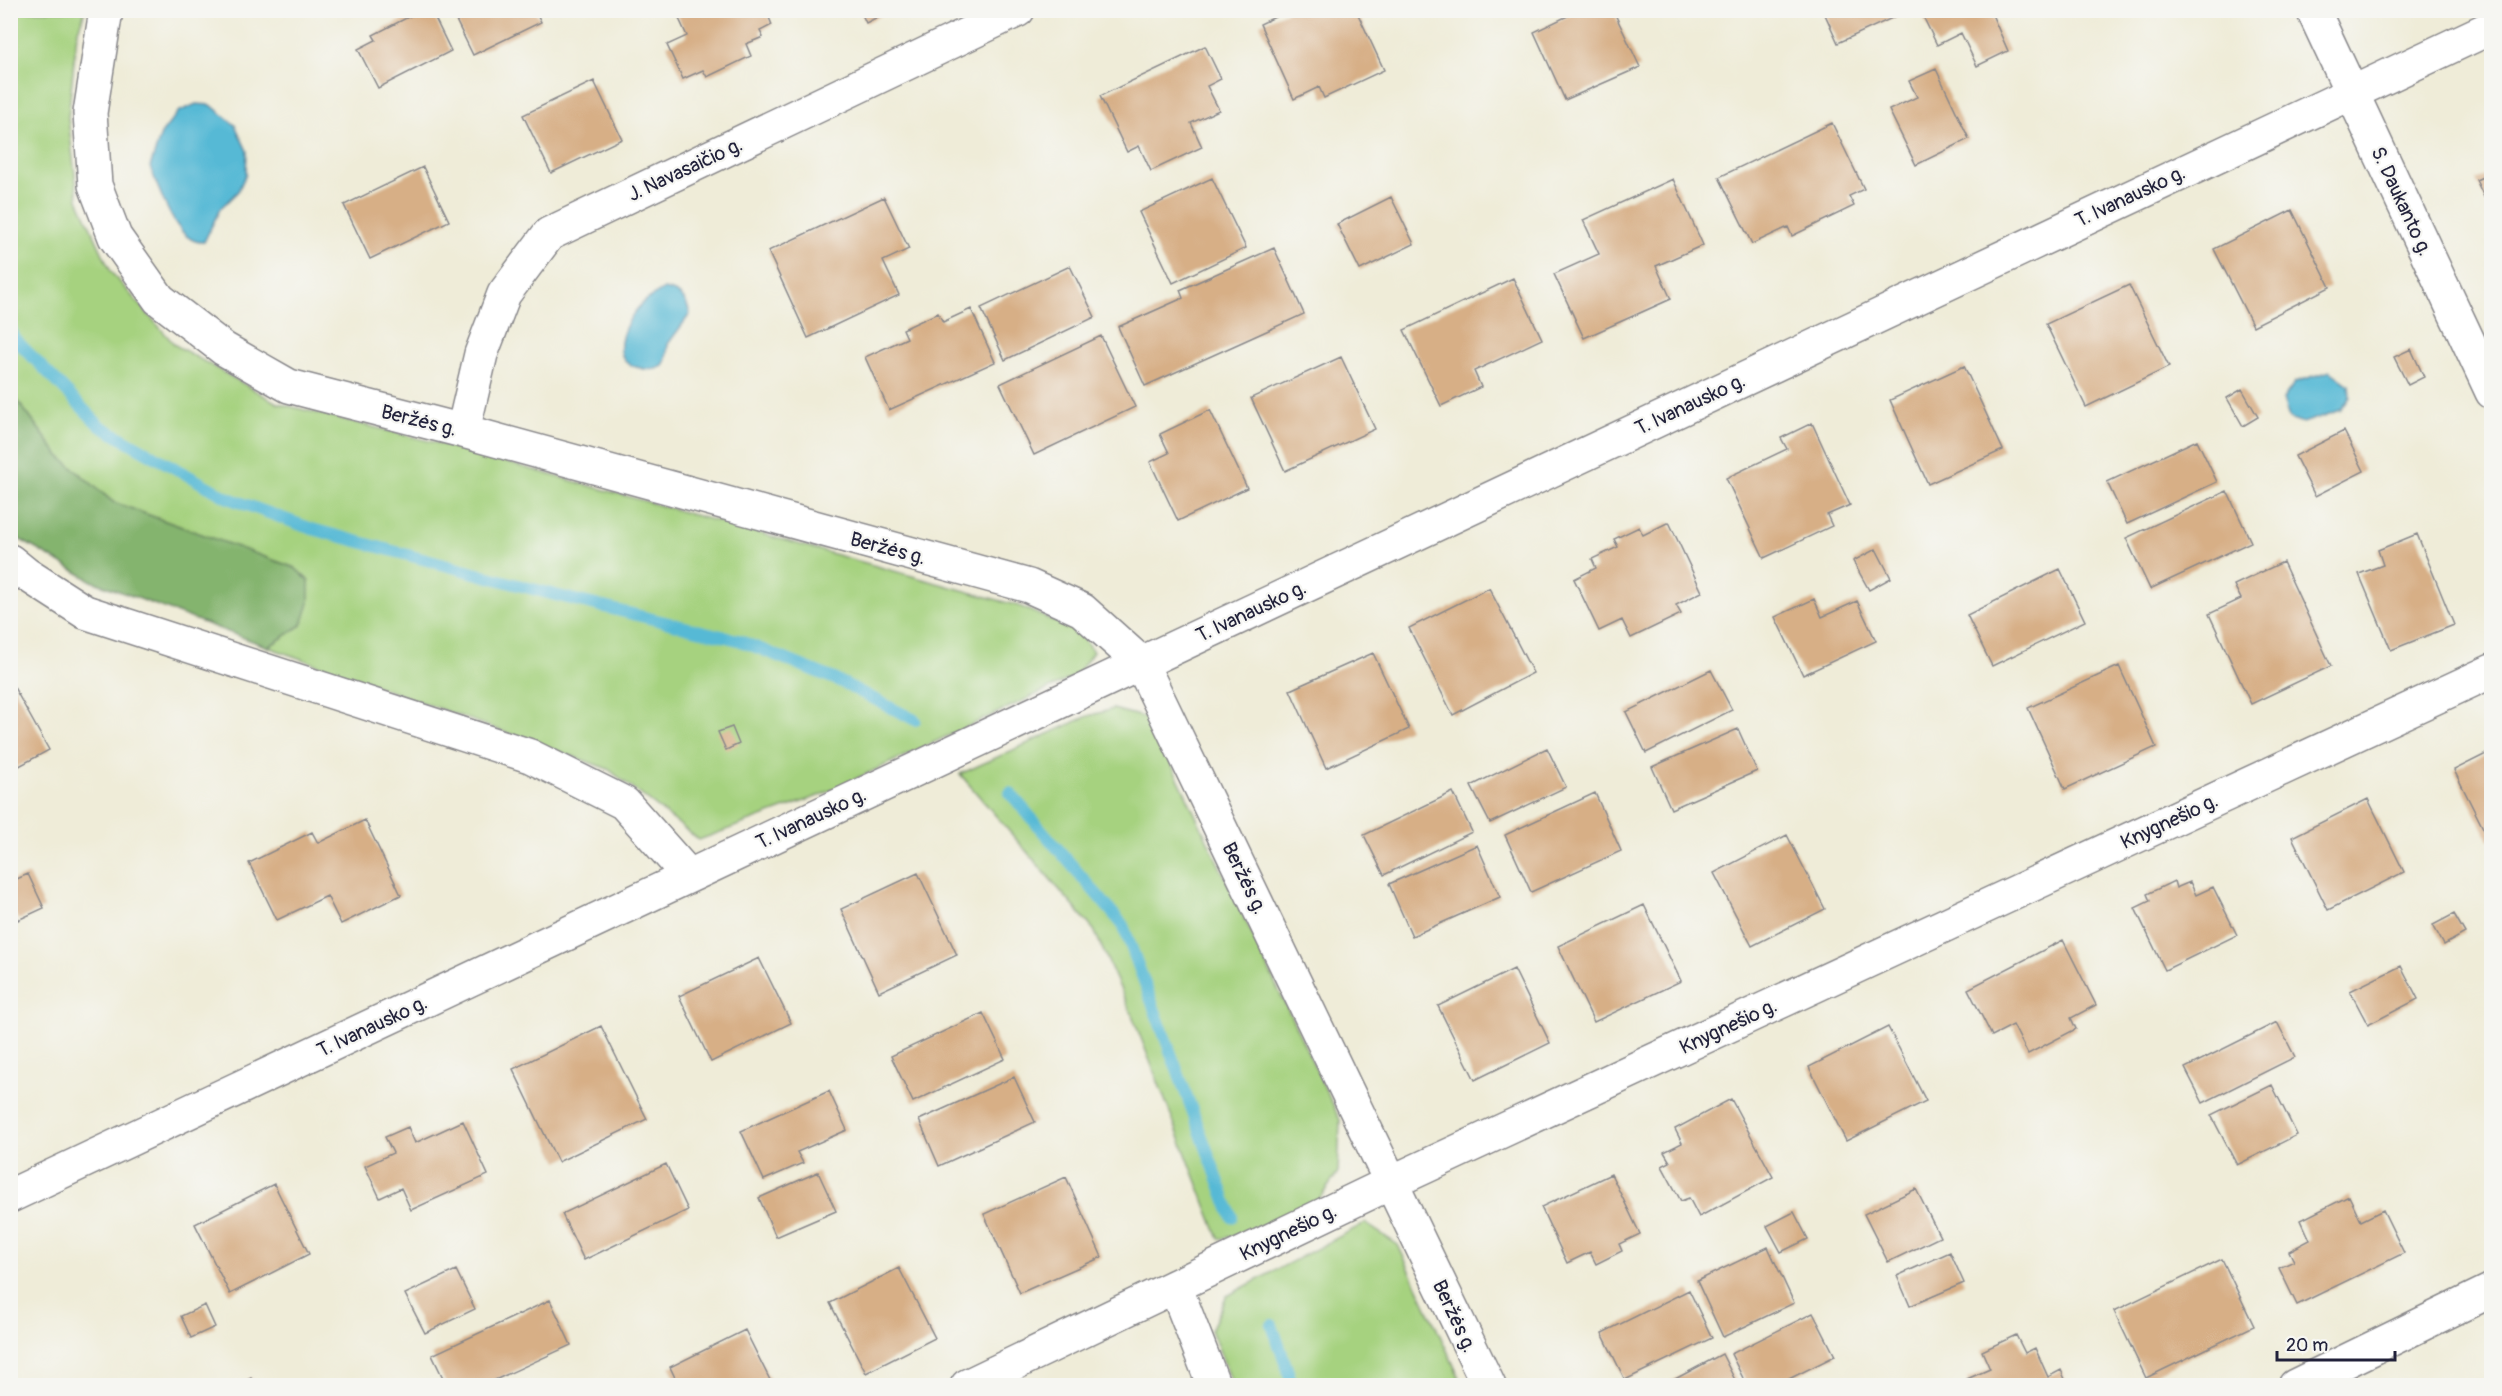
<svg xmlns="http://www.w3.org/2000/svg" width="2502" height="1396" font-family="Pangolin,sans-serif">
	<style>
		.green { fill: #a6d27f; stroke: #647a5d; stroke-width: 1.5 }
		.forest { fill: #84b46e; stroke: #536b54; stroke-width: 1.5 }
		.water { fill: #57b9d5; stroke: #3c6e88; stroke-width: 1.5 }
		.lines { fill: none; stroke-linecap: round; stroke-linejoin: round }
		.stream { stroke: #57b9d5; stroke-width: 12 }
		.building { fill: #d7af86 }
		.minor-casing { stroke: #88878a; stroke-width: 36 }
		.minor { stroke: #fff; stroke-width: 33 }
		.labels { text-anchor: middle; stroke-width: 4.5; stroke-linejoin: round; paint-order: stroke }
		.street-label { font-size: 20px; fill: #22223b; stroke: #f6f6f2 }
	</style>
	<rect width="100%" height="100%" fill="#f6f6f2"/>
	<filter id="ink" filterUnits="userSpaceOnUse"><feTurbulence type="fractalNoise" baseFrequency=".0167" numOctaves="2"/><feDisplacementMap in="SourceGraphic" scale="12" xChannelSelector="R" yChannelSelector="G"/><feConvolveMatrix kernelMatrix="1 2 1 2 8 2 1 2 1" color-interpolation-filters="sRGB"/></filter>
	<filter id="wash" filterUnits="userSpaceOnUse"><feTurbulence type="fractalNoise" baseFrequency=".008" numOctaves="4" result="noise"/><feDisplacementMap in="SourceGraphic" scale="24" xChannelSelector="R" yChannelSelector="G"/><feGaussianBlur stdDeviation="1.35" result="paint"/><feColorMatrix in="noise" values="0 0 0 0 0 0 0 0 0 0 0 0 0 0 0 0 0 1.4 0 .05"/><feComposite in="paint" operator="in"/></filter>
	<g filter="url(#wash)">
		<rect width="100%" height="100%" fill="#efecd8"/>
		<path class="green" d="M11 11H85L77 33 68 118 78 199 111 272 175 345 277 403 437 443 1019 606 1079 632 1093 652 1076 676 821 795 699 840 608 769 268 647 302 625 309 581 295 568 113 502 59 456 11 392Z
			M1113 709 1150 719 1340 1120 1338 1173 1317 1202 1253 1233 1219 1239 1132 1015 1094 930 960 774 1088 716Z
			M1365 1223 1398 1245 1463 1385H1233L1211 1330 1227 1296Z"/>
		<path class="forest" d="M11 392 59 456 113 502 295 568 309 581V603L302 625 268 647 92 581 12 535Z"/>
		<path class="water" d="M196 104 211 105 235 125 247 151 246 174 238 191 220 209 204 242C176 245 159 188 150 167L161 134 178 112Z
			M664 289C680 292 686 298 690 314L668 344 666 359 663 366C653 371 647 370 636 367 605 358 628 315 644 302 650 297 658 293 664 289Z
			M2330 371 2349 385 2350 397 2341 410 2303 423 2289 418 2283 399 2295 382Z"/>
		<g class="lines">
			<path class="stream" d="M10 328 15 339 100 426 228 498 312 529 555 595 738 640 837 680 915 720
				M1010 793 1123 925 1232 1217
				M1272 1325 1293 1386"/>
		</g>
		<g id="blocks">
			<path class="building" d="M422 10H431L451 51 378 88 358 49 376 40 373 35Z
				M451 10H535L541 22 473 55Z
				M675 10H766L772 25 760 31 763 37 746 44 751 56 707 77 703 70 683 79 667 45 687 36Z
				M860 10H891L866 23Z
				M1290 10H1356L1384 70 1324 98 1319 87 1294 99 1260 24Z
				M1580 10H1613L1640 67 1565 100 1534 32Z
				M1823 10H1899L1901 14 1838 43Z
				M1920 10H1990L2008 51 1977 66 1961 33 1937 45Z
				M1205 46 1221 79 1207 86 1219 110 1191 123 1202 147 1151 171 1139 146 1127 152 1100 96Z
				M1936 69 1969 139 1916 165 1889 110 1917 97 1909 81Z
				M594 81 622 139 551 173 523 115Z
				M1832 123 1864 189 1849 196 1854 206 1792 236 1788 227 1752 244 1719 177Z
				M423 167 449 221 370 259 344 205Z
				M2492 173V214L2476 180Z
				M1212 178 1246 248 1173 283 1139 212Z
				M1673 179 1703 245 1656 266 1671 299 1584 338 1554 274 1599 254 1583 220Z
				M884 197 909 249 883 261 899 295 808 338 768 251Z
				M1391 197 1414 244 1360 270 1337 224Z
				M2292 210 2330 287 2253 326 2214 249Z
				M1274 248 1304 314 1145 386 1118 327 1183 298 1180 290Z
				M1070 266 1095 317 1005 360 981 308Z
				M1513 278 1542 339 1474 371 1481 387 1441 406 1404 330Z
				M2129 285 2169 367 2086 407 2046 324Z
				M971 309 995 362 889 410 865 357 907 338 903 329 938 313 943 322Z
				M1101 336 1135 407 1034 455 1000 384Z
				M2411 349 2424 377 2408 385 2394 357Z
				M1341 357 1375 429 1285 471 1251 398Z
				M1964 366 2003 450 1928 484 1890 400Z
				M2242 389 2258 417 2243 426 2227 398Z
				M1210 410 1247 488 1178 521 1150 462 1169 453 1160 434Z
				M1812 423 1850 505 1827 515 1832 526 1764 558 1726 478 1787 449 1781 438Z
				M2344 431 2364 471 2315 496 2295 456Z
				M2197 440 2217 482 2127 524 2107 482Z
				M2227 491 2251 542 2150 589 2126 538Z
				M1669 522 1702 592 1676 605 1681 614 1631 638 1622 620 1599 631 1574 579 1596 568 1592 559 1618 547 1614 539 1639 527 1643 535Z
				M2417 534 2454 625 2391 650 2359 574 2383 565 2378 550Z
				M1876 549 1891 578 1869 590 1853 561Z
				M2283 562 2331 666 2251 704 2209 614 2241 599 2234 585Z
				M2060 569 2085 621 1992 666 1967 615Z
				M1489 588 1533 673 1453 715 1409 628Z
				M1814 599 1822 617 1857 601 1876 641 1803 675 1775 617Z
				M1373 653 1409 729 1326 768 1290 690Z
				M2119 666 2156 747 2065 789 2028 708Z
				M1711 670 1732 710 1646 753 1626 712Z
				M10 680 49 750 10 771Z
				M732 727 739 744 726 750 718 732Z
				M1738 729 1757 771 1671 809 1652 767Z
				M1547 748 1566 787 1490 823 1471 786Z
				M2492 751V838L2489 840 2454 770Z
				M1453 792 1472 832 1384 875 1364 835Z
				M1595 793 1621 851 1531 892 1505 835Z
				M2368 799 2404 872 2328 910 2292 837Z
				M365 820 401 895 341 924 327 896 277 920 249 863 312 832 318 843Z
				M1787 835 1825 909 1752 946 1714 873Z
				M1477 845 1500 897 1412 936 1389 884Z
				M918 873 957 955 879 992 841 909Z
				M28 874 44 908 18 920 10 905V882Z
				M2174 881 2176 888 2190 882 2196 895 2213 887 2237 935 2165 970 2135 908 2150 901 2147 894Z
				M1644 905 1681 981 1594 1022 1558 946Z
				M2454 914 2465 933 2444 945 2433 925Z
				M2063 940 2096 1005 2071 1018 2076 1029 2028 1054 2013 1025 1992 1036 1968 989Z
				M759 958 791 1023 711 1062 679 996Z
				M2401 966 2418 999 2368 1025 2350 991Z
				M1514 969 1550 1043 1475 1080 1438 1006Z
				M983 1013 1005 1059 913 1102 891 1056Z
				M2277 1022 2295 1057 2203 1103 2185 1068Z
				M601 1026 647 1119 558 1162 513 1069Z
				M1888 1027 1926 1101 1846 1141 1809 1067Z
				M1014 1077 1035 1122 939 1166 919 1120Z
				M2272 1085 2297 1135 2237 1165 2211 1115Z
				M829 1091 847 1130 797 1152 803 1163 764 1180 741 1131Z
				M1731 1099 1773 1177 1699 1217 1689 1198 1681 1201 1662 1166 1670 1162 1664 1152 1682 1143 1675 1129Z
				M463 1121 488 1175 411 1210 401 1188 380 1198 365 1166 393 1153 385 1137 408 1127 415 1143Z
				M666 1164 688 1210 584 1260 562 1214Z
				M818 1172 836 1211 776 1237 759 1198Z
				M1611 1174 1640 1234 1619 1244 1622 1251 1596 1264 1590 1252 1567 1263 1541 1207Z
				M1066 1177 1102 1257 1020 1293 984 1214Z
				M274 1184 309 1254 230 1294 195 1224Z
				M1916 1189 1940 1237 1888 1262 1864 1214Z
				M2349 1196 2361 1221 2383 1210 2404 1253 2297 1305 2279 1268 2294 1261 2289 1251 2310 1240 2301 1220Z
				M1794 1212 1808 1239 1781 1252 1767 1226Z
				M1768 1247 1794 1303 1723 1337 1697 1281Z
				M1950 1252 1964 1283 1910 1306 1897 1276Z
				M2222 1259 2254 1326 2146 1378 2114 1311Z
				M899 1268 935 1338 866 1373 830 1303Z
				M456 1270 475 1309 425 1333 405 1294Z
				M1689 1290 1712 1338 1625 1380 1602 1333Z
				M550 1300 571 1345 482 1386H447L432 1355Z
				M205 1305 215 1327 191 1338 181 1316Z
				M1813 1313 1835 1356 1775 1386H1747L1731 1354Z
				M745 1330 773 1386H679L670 1367Z
				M2016 1335 2025 1353 2035 1348 2048 1377 2061 1370 2068 1386H1970L1967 1379 1990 1369 1982 1351Z
				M1722 1354 1738 1386H1662Z
				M2492 1362V1375L2486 1364Z
				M251 1378 255 1386H235Z"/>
		</g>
	</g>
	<g filter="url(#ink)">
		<use href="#blocks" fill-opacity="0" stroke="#88878a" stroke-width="1.5"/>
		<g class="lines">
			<defs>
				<path id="minor" d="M106 10 90 113 95 185 115 237 159 299 224 349 289 386 463 431 1029 586 1082 610 1141 663 1489 1386
					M2313 10 2492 392
					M463 431 481 354 504 294 549 234 1018 10
					M10 561 26 574 85 612 530 756 624 803 689 876
					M10 1196 2492 27
					M1175 1286 1214 1386
					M967 1386 1392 1182 2492 671
					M2295 1386 2492 1290"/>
			</defs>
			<use href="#minor" class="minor-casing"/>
			<use href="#minor" class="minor"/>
		</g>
	</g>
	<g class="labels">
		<g class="street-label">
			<text transform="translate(685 169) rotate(-25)" y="7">J. Navasaičio g.</text>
			<text transform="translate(2130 196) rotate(-25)" y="7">T. Ivanausko g.</text>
			<text transform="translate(2402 201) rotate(65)" y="7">S. Daukanto g.</text>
			<text transform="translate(1690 404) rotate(-25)" y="7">T. Ivanausko g.</text>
			<text transform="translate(419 420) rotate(14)" y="7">Beržės g.</text>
			<text transform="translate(888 548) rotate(15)" y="7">Beržės g.</text>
			<text transform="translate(1251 611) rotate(-25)" y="7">T. Ivanausko g.</text>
			<text transform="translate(811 818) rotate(-25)" y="7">T. Ivanausko g.</text>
			<text transform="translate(2169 821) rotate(-25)" y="7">Knygnešio g.</text>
			<text transform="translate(1245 878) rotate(64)" y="7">Beržės g.</text>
			<text transform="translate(372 1026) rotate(-25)" y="7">T. Ivanausko g.</text>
			<text transform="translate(1728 1026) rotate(-25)" y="7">Knygnešio g.</text>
			<text transform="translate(1288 1232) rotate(-26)" y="7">Knygnešio g.</text>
			<text transform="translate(1455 1316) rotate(65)" y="7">Beržės g.</text>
		</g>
	</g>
	<rect width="2502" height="1396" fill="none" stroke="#f6f6f2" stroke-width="36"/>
	<path d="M2277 1351v9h118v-9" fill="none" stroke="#22223b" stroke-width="3"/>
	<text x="2286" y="1351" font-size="18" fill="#22223b" stroke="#f6f6f2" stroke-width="4.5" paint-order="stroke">20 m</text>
</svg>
